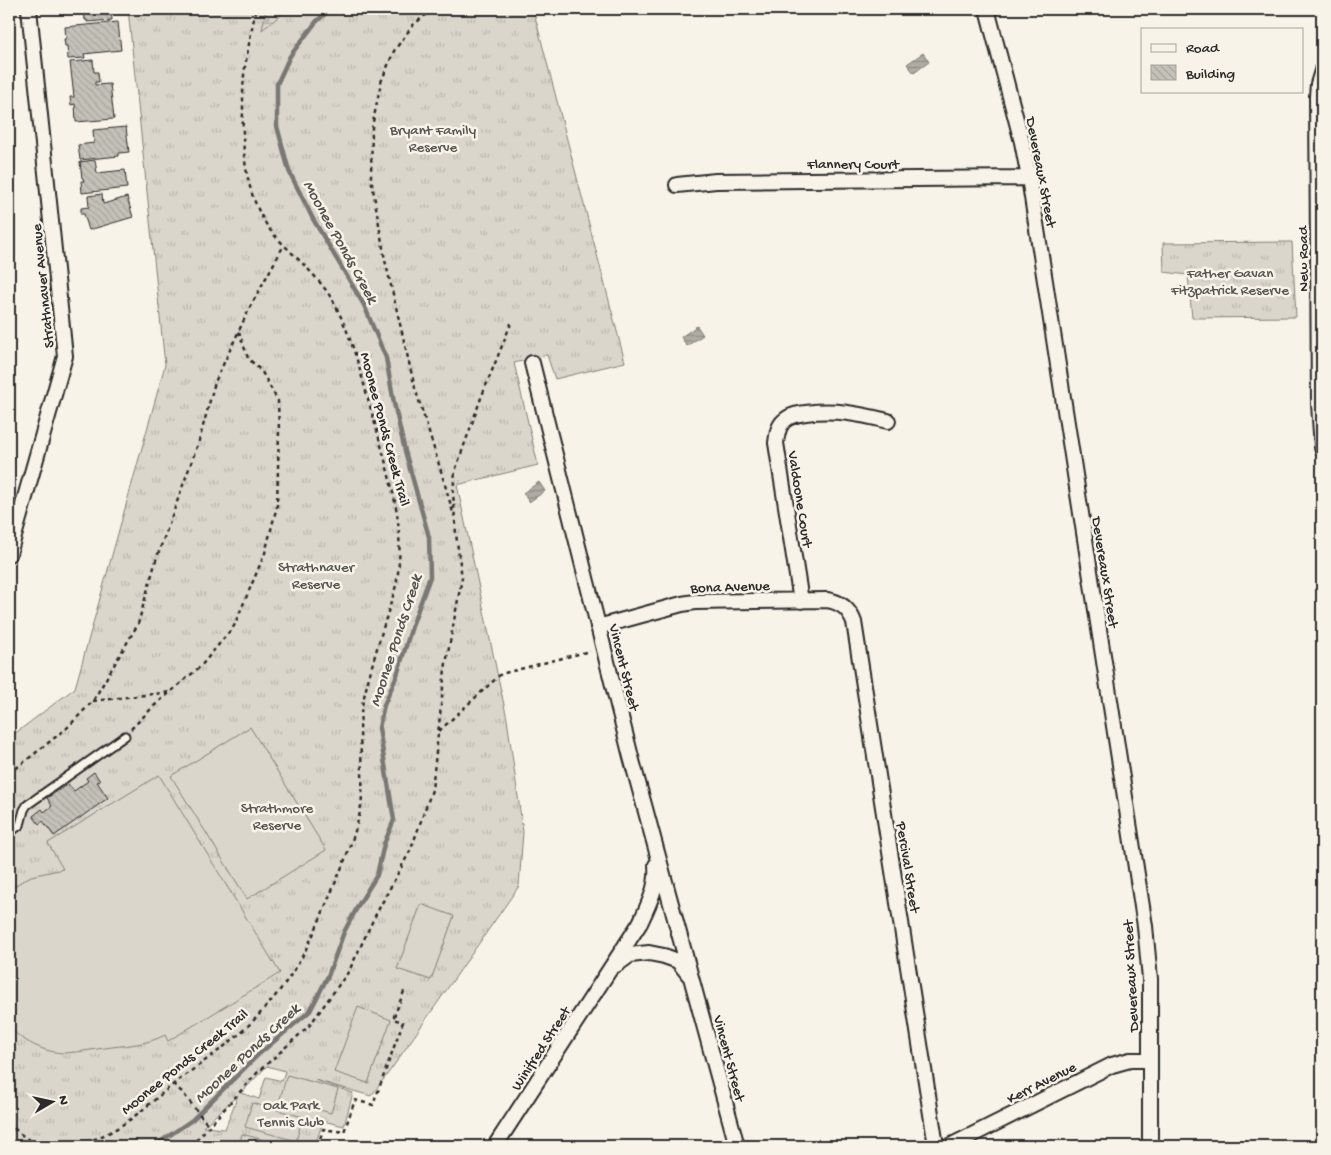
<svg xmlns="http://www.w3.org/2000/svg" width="1331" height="1155" font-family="'Gochi Hand',sans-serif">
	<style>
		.grass { fill: url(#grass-tufts); stroke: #82807c; fill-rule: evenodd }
		.forest { fill: url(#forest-firs); stroke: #82807c }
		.pitch { fill: #dad6cc; stroke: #82807c }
		.water { fill: url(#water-rules); stroke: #7a7874 }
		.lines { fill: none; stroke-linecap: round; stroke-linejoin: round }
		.stream { stroke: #7a7874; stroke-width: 4.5 }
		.building { fill: url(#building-back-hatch); stroke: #2b2b2b }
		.service-casing { stroke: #2b2b2b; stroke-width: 11 }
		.minor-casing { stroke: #2b2b2b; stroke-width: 18 }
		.path { stroke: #2b2b2b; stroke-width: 2.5; stroke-dasharray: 4 4; stroke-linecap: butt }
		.service { stroke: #f7f3e8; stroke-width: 7 }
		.minor { stroke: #f7f3e8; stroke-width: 14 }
		.labels { text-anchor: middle; stroke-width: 5; stroke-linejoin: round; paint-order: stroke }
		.park-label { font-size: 15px; fill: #575653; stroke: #f7f3e8 }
		.street-label { font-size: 15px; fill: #2b2b2b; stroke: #f7f3e8 }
		.water-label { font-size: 16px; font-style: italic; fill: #53524f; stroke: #f7f3e8 }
	</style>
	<defs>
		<pattern id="grass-tufts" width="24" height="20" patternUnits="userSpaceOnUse" patternTransform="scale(1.25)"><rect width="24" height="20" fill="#dad6cc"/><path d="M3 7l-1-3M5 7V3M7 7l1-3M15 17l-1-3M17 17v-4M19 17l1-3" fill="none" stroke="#bbb8af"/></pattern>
		<pattern id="forest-firs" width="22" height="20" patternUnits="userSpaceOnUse" patternTransform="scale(1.25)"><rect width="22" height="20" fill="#dad6cc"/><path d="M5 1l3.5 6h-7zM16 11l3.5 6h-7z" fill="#bbb8af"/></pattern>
		<pattern id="water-rules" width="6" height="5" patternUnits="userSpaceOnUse" patternTransform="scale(1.25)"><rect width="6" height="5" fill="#afaca4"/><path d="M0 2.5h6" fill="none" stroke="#8f8c86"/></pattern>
		<pattern id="building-back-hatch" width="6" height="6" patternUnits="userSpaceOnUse" patternTransform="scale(1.25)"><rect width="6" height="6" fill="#c4c1b9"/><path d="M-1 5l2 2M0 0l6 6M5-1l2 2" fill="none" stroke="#a9a69f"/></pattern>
	</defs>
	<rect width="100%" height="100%" fill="#f7f3e8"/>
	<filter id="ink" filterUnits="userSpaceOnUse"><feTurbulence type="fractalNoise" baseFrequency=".02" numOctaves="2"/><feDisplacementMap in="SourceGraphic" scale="10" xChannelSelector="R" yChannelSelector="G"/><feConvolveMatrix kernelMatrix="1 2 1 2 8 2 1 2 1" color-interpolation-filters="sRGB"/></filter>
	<g filter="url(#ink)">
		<path class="grass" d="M128 9H533L625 362 555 379 547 355 514 363 538 465 457 485 507 719 523 832 519 886 392 1068 371 1096 315 1080 353 1093 344 1126 323 1121 315 1146H9V738L75 688 165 365ZM267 1066 285 1071 282 1081 266 1077 259 1099 241 1093ZM238 1095 225 1129 203 1127Z
			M1292 242 1296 317 1192 318 1188 275 1164 272 1163 243Z"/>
		<path class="forest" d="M266 9H288L262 30Z"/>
		<path class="pitch" d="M250 727 326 850 247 899 171 776Z
			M159 775 280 973 168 1041 165 1035C148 1044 130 1045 112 1047 96 1049 80 1052 65 1053 45 1053 22 1041 9 1027V891L19 883 31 876 63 869 48 843Z
			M421 904 454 916 431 980 397 969Z
			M358 1007 391 1020 368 1083 334 1072Z
			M287 1075 338 1089 331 1113 280 1099Z
			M252 1103 303 1117 296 1141 245 1127Z
			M242 1134 286 1146H239Z"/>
		<path class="water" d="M923 53 929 62 914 73 907 64Z
			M697 326 703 335 687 346 681 337Z
			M539 482 545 491 529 502 523 493Z"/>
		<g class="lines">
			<path class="stream" d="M154 1146 192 1120 259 1054 310 1011 328 976 344 932 359 904 377 875 384 844 394 820 379 728 384 705 397 675 413 623 430 577 429 537 405 451 394 403 386 358 364 305 313 219 289 171 277 126V84L290 56 316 22 330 9"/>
		</g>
		<path class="building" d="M84 9H107V11H111L112 20 87 22V20H85Z
			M118 22 121 50 84 54 85 58 68 59 67 46H65L64 39H66L65 27Z
			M93 60 94 72H98L99 82H95V85L110 84 114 119 76 122 75 104 71 105 70 97H74L70 62Z
			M126 127 129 152 119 153V156L80 160 78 145 94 143 93 130Z
			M95 160 97 173 125 170 127 188 82 193 81 181H84L83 178H82L80 162Z
			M102 194 103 204 127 197 133 217 89 230 84 214H81V208L89 207 88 196Z
			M94 772 100 781 97 782 108 798 54 836 43 821 39 824 33 816 42 809 44 812 52 806 47 798 68 784 74 791 88 781 86 778Z"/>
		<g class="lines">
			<defs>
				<path id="service" d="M9 833 20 825 24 810 27 805 125 736"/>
				<path id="minor" d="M987 9 1022 142 1029 178 1145 926 1150 979V1146
					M1322 71 1318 84 1317 96 1319 404 1322 448
					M677 185 716 181 1029 178
					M532 363 631 757 737 1146
					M9 554 65 356 29 9
					M801 601 776 443C777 435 778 426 784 421 790 415 798 414 806 413 836 409 859 414 888 421
					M598 627 682 604 695 602 827 600C841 602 849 609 854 622L936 1146
					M616 965 630 955 649 953 664 956 678 961 689 975
					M495 1146 640 923C649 904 658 886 656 865
					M950 1146 1112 1065 1130 1060H1150"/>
			</defs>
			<use href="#service" class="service-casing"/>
			<use href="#minor" class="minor-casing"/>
			<path class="path" d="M433 9 413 25 394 51 381 82 372 127 371 177 385 260 415 388 441 471 454 516
				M93 701 171 692
				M131 729 154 706 201 666 234 626 265 553 277 506 279 430 278 401 262 372 248 358 239 332
				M439 731 501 674 590 651
				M9 773 19 766 67 728 93 701 138 624 156 560 199 441 215 382 250 307 284 245
				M9 790 15 802
				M173 1084 182 1092 208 1125
				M9 1122C18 1134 32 1144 47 1146
				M70 1146C115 1137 136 1115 170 1087 196 1066 224 1049 248 1026 271 1003 293 976 307 947 316 930 323 911 331 893 342 867 354 840 360 812 367 776 355 738 363 701 370 671 379 641 388 612 391 602 395 591 397 580 401 555 400 527 395 502 388 469 379 438 370 406 360 370 351 334 333 301 322 282 306 267 290 251 282 243 274 236 268 227 244 191 242 148 243 106 243 93 243 80 245 67 248 48 252 28 256 9
				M191 1146 257 1073 309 1026 349 971 374 918 411 849 432 790 445 669 462 578 456 534 453 492 455 471 481 398 512 321
				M318 1146 323 1129 344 1132 355 1100 373 1105 403 1022 393 1019 405 989"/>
			<use href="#service" class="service"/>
			<use href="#minor" class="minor"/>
		</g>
	</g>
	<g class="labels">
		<g class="park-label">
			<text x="433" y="134">Bryant Family<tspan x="433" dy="17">Reserve</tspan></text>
			<text x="1230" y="277">Father Gavan<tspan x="1230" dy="17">Fitzpatrick Reserve</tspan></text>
			<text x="316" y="571">Strathnaver<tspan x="316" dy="17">Reserve</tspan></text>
			<text x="277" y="812">Strathmore<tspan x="277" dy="17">Reserve</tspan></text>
			<text x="291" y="1109">Oak Park<tspan x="291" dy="17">Tennis Club</tspan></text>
		</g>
		<g class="street-label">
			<text x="853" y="168">Flannery Court</text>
			<text transform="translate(1042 172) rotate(79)" y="5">Devereaux Street</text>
			<text transform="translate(1302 259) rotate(-90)" y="5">New Road</text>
			<text transform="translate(42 286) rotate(-96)" y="5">Strathnaver Avenue</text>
			<text transform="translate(386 429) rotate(75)" y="5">Moonee Ponds Creek Trail</text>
			<text transform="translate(801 499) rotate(81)" y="5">Valdoone Court</text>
			<text transform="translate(1106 572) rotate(81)" y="5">Devereaux Street</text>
			<text transform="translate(730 586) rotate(-2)" y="5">Bona Avenue</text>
			<text transform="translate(625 667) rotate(76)" y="5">Vincent Street</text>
			<text transform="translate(909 867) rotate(81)" y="5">Percival Street</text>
			<text transform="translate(1130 976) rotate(-93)" y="5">Devereaux Street</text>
			<text transform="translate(540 1048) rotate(-57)" y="5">Winifred Street</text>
			<text transform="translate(730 1058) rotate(75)" y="5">Vincent Street</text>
			<text transform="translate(184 1061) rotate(-39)" y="5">Moonee Ponds Creek Trail</text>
			<text transform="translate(1041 1082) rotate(-27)" y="5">Kerr Avenue</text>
		</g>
		<g class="water-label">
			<text transform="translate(342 241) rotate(61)" y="6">Moonee Ponds Creek</text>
			<text transform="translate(394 640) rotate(-72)" y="6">Moonee Ponds Creek</text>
			<text transform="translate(246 1052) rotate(-43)" y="6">Moonee Ponds Creek</text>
		</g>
	</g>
	<rect width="1331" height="1155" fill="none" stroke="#f7f3e8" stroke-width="30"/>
	<rect x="15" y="15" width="1301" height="1125" fill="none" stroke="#2b2b2b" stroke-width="2" filter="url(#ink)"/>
	<rect x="1141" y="28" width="162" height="65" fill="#f7f3e8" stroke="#a5a39c"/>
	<rect x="1151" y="44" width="25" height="8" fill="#f7f3e8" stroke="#a5a39c"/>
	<text x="1186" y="52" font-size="15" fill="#2b2b2b">Road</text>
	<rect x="1151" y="65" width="25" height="15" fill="url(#building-back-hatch)" stroke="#a5a39c"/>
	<text x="1186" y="78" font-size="15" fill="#2b2b2b">Building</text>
	<g transform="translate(52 1102) rotate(81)" stroke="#f7f3e8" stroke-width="4" paint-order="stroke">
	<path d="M0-4L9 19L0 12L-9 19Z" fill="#2b2b2b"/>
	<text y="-8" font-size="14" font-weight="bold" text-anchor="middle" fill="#2b2b2b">N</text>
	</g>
</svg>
